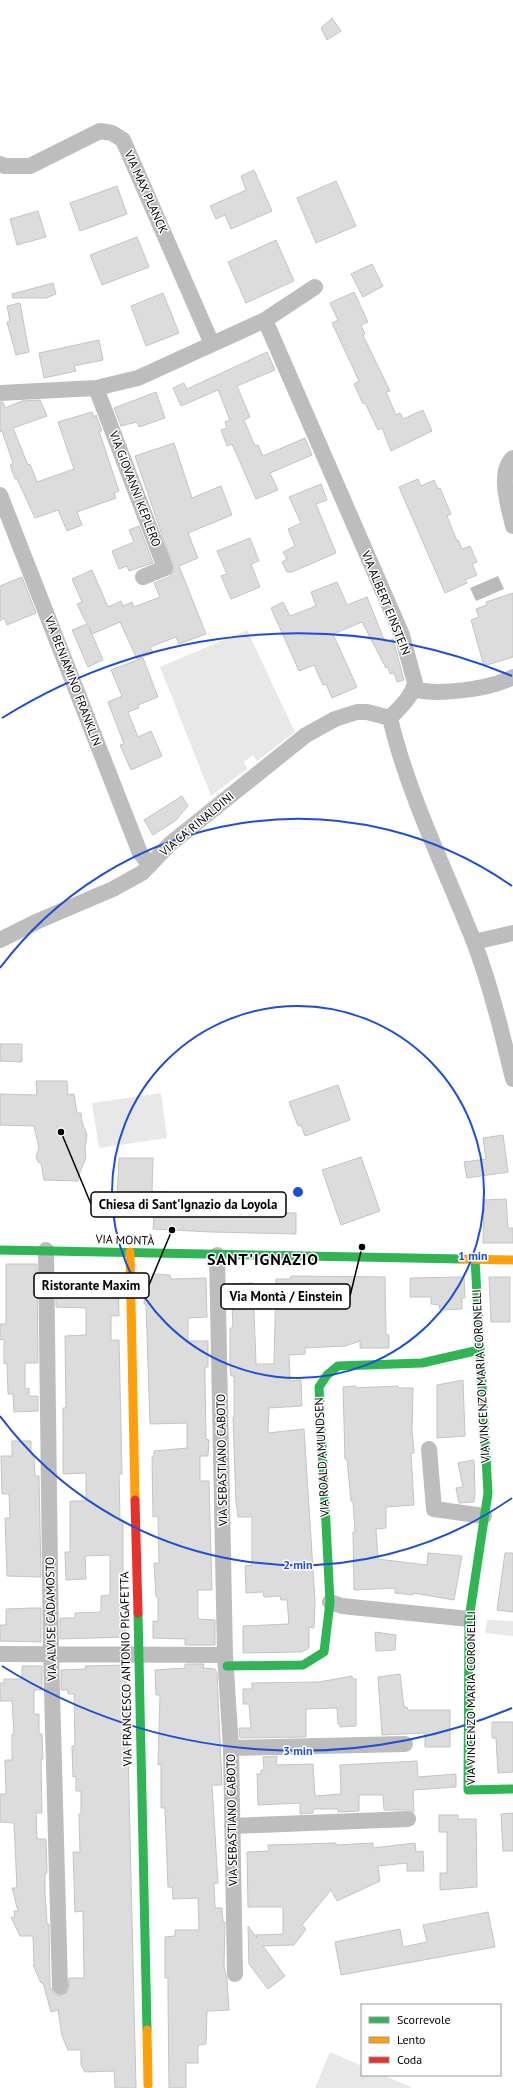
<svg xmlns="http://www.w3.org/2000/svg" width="513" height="2088" font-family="'PT Sans',sans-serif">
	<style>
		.green { fill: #e8e8e8 }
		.water { fill: #bababa }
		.building { fill: #dcdcdc; stroke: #c4c4c4 }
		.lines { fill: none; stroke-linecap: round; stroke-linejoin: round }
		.street { stroke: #bdbdbd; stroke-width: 16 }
		.fast { stroke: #30b455; stroke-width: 9 }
		.slow { stroke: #ff9f0a; stroke-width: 9 }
		.jam { stroke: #e5322d; stroke-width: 9 }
		.ring { fill: none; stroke: #1d4ed8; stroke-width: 2 }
		.labels { text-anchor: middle; stroke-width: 3; stroke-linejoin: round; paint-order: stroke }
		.street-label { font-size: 12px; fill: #000; stroke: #fff }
		.district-label { font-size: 16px; font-weight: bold; letter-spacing: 1px; fill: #000; stroke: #fff }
		.centre { fill: #1d4ed8; stroke: #fff; stroke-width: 2 }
		.ring-label { font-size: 12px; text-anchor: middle; font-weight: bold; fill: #1d4ed8; stroke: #fff; stroke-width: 3; stroke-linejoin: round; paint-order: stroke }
		.leader { fill: none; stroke: #000; stroke-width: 1.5 }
		.callout-dot { fill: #000; stroke: #fff; stroke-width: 1.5 }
		.callout { fill: #fff; stroke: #000; stroke-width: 1.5 }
		.callout-label { font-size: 13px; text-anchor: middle; font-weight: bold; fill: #000 }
	</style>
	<rect width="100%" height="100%" fill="#fff"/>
	<path class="green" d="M247 630 295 732 257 761 253 755 244 762 247 769 211 796 160 667Z
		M161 1093 167 1138 99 1148 92 1103Z
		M487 1620 513 1621V1636L485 1633Z
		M330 2052 362 2066V2075H383L413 2088H315Z"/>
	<path class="water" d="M498 576 504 589 476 601 470 588Z"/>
	<path class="building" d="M332 18 341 31 327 40 321 28Z
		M254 170 272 211 231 229 225 215 216 219 210 206 246 190 241 176Z
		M336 181 356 226 316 243 297 198Z
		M117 186 127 214 80 231 70 203Z
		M38 211 46 237 17 245 10 219Z
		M137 237 149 267 102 285 90 255Z
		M276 240 294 281 246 303 228 262Z
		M372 264 383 286 363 297 351 274Z
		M53 283 56 294 46 298H13L12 294Z
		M354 292 368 322 361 325 365 334 363 335 390 391 386 392 396 415 400 413 403 419 423 410 432 431 391 451 382 428 378 430 365 403 363 404 354 384 359 381 332 323 338 320 330 303Z
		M163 293 179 333 146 346 131 306Z
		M20 303 29 352 16 355 7 322 10 321 7 306Z
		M99 340 103 360 74 366 76 371 44 378 39 353Z
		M267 352 275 370 237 386 250 417 244 420 255 446 258 445 263 456 305 438 312 455 270 473 278 490 256 499 232 444 227 446 221 430 227 428 225 422 230 420 218 390 181 406 173 388 184 383 187 389Z
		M156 392 165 418 139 427 137 422 121 426 114 408Z
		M40 400 47 416 13 428 28 465 30 464 37 482 74 469 58 422 92 412 94 417 96 415 102 431H99L119 491 114 493 116 498 77 512 82 525 67 531 58 510 35 518 17 479H15L10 465 13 463 2 431 0 432V402H3L5 408 22 401Z
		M174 443 192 498 221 486 232 515 188 533 198 558 179 566 206 634 179 644 176 637 150 647 153 653 137 659 120 622 92 634 89 627 103 660 88 667 72 630 87 624 77 604 82 602 72 579 92 570 108 607 121 601 123 606 132 602 134 607 160 597 154 583 169 577 174 570 135 456Z
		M418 479 421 486 434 480 438 489 440 488 451 514 447 516 457 541 458 540 462 549 470 546 477 562 472 564 477 575 465 580 467 583 445 593 399 487Z
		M321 484 327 500 316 504 336 553 292 572H287L282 562 287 559 283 552 295 546 288 529 301 523 289 497Z
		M139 526 153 563 129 571 127 566 119 569 112 551 134 542 129 530Z
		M250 538 259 561 251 564 260 587 231 599 221 576 227 574 217 551Z
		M22 577 36 613 7 625 4 618 0 621V586Z
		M337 582 347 605 367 597 385 642 393 639 404 680 397 682 394 673 390 674 388 667 386 668 362 622 333 634 357 687 332 698 326 684 323 685 314 665 299 671 271 608 283 602 290 616 316 606 311 592Z
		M513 593V657L484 666 471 620 479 617 476 609 487 605 486 602Z
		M143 658 158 697 138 705 139 708 128 712 138 737 151 731 162 756 131 770 120 745 124 744 108 702 122 696 111 670Z
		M182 796 188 806 175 821 153 835 144 820Z
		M0 1044H22V1062L0 1061Z
		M36 1081H67L68 1095 74 1094 77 1113H81L82 1122 87 1135 85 1148 86 1158 80 1172 78 1181 44 1180 41 1163 38 1162 36 1157 39 1148 34 1126 0 1125V1094L37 1095Z
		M338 1085 350 1120 305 1136 301 1125 298 1126 289 1102Z
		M503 1135 508 1172 467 1178 464 1162 486 1159 483 1138Z
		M361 1157 380 1211 341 1225 322 1170Z
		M119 1158H153L152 1191 191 1194 190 1208H194V1211L296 1213V1234L211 1232 153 1229 154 1216 116 1215Z
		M506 1199 508 1228H513V1243H483L484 1200Z
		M6 1264H37L38 1363H25V1389L29 1388V1396H38V1411L14 1412 13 1394H8L7 1363 4 1364V1339L0 1340V1324H6Z
		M56 1273H118L119 1316H111V1340H119L122 1474H119L120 1521 123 1520V1621H125L126 1637 60 1639V1618H75V1613L101 1612V1596L110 1595V1555L85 1556 86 1579 66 1580 65 1552H70V1501H86V1473L63 1474V1408H66L65 1336 86 1335V1308L56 1307Z
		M152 1274 170 1275 171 1279 206 1278 207 1317 188 1318V1341H208V1367H205V1380L206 1439 209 1440 208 1456H200V1481H209L212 1590H198V1619L215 1620V1645H185V1639L153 1638V1621L158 1622V1597H156L154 1563H159L158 1516 153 1517 152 1457H154V1451L187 1448V1423L150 1424 146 1304H144L145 1282H152Z
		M291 1276 385 1277 386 1335H389V1348H360V1341L345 1346 305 1348V1354L289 1355 290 1381 301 1380 302 1406 269 1408 268 1433 304 1429 315 1601 314 1628 309 1627V1648L302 1652 243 1653V1626L289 1624 287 1600H281L280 1596 264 1597 263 1592 246 1593 245 1566 252 1565V1517H238L236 1502 233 1417H234V1376H231L230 1367V1328H233L231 1284 253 1283 256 1364H274L276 1279H290Z
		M464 1277 465 1298H462V1309L440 1310 439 1305 431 1304V1297H410V1278Z
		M489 1277H510V1322H491Z
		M463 1380 465 1436 437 1438V1385Z
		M356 1386V1388L398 1386 399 1388H413L412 1430 414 1453H411L414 1505 386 1507V1528L376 1529 378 1559 427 1565 428 1553 462 1556 454 1600 413 1593V1595L395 1593V1588L354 1590 353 1532H355L353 1501H351L347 1459H345L343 1387Z
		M12 1441H31V1455H34L35 1476H39L41 1577 7 1576 5 1518H10L9 1494H2L1 1456H12Z
		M474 1460 475 1492 474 1502 459 1503 456 1488 463 1487 458 1463Z
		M505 1553H513V1612L497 1610Z
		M33 1608H41V1642L0 1641V1625H6V1609Z
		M375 1632 396 1635 395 1650 376 1651Z
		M185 1664H204L203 1668 215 1669 217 1673 222 1785H212L218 1883 214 1884 215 1908H222L223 1922H225L224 1967 227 1979 229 2010 207 2011 206 2044 198 2045V2063H186V2088H169L168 1995V1978H165V1937L175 1936V1930H199L198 1898 173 1899 172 1887H168L165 1808H161V1764L158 1765 160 1695H156L155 1670 185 1668Z
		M126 1665 136 2088H115L114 2071 85 2072 81 2065V2050H68L62 2036 58 2010 51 2012 43 1983H41L33 1965H34L33 1936H20L11 1917H15L14 1911H18L12 1888H17L14 1823 0 1822V1794H6L5 1760H12V1734H14L12 1701H0V1683H4V1679H22V1666H42V1690H34V1714H39V1734H42L43 1759H41L42 1813H36L37 1839H46L47 1873H45V1892L47 1924H49L50 1987 55 1995 61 1996 68 1991 69 1978H84L83 1911 75 1912 73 1852H80L79 1814H81V1791H76V1776L73 1777 72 1746H75L74 1694H68V1690H61V1670L86 1669 85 1666Z
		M400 1674 404 1707H407L408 1710H450V1747H425V1733L382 1735 378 1677Z
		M352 1676 353 1679H356V1726L340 1727V1724H338L337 1708 306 1709V1737L240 1738 239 1728H251L249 1704H243V1689H252V1683L319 1682Z
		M492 1722H513V1772L498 1773 496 1738H492Z
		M277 1756 276 1765 313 1764 315 1796 341 1794 340 1765 417 1761 418 1777 456 1774V1787L413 1790 414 1812 408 1810H384L383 1795H359V1811L338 1812V1809H313V1813L300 1814V1803L258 1805 257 1774H261V1770H264L263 1757Z
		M513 1813V1851H503L501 1814Z
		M439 1815H458V1819H476L477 1887 440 1890V1873H447V1832H439Z
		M336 1843V1845L373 1843V1848L415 1843 416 1852 423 1851 424 1871H407V1863L378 1866 380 1881 337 1901 331 1890 302 1925 306 1929 294 1945 263 1946 285 1976 268 1989 249 1964 248 1926 257 1938 256 1935 283 1934V1907H248L247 1852 269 1851 268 1845Z
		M488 1912 495 1947 341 1975 335 1942 400 1929 403 1947 427 1942 423 1925Z"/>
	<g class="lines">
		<path class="street" d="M0 164 5 166H30L100 131 112 133 123 140 212 344
			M265 320 402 635 415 683C412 697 400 707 390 718
			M96 388 165 568 143 577
			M0 393 96 388 138 378 265 320 315 287
			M513 458C497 472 509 508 513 526
			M0 495 140 853 150 865
			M414 689C439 696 490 689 513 677
			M390 718C408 795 445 868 474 942 491 987 502 1033 513 1079
			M0 940 38 921 113 889 142 873 170 844 306 735 335 719 357 712H367L390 718
			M474 942 513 933
			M46 1250 51 1654 60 1987
			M217 1255 225 1655 231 1748 235 1974
			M429 1449 434 1509 484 1516
			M330 1602 342 1606 469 1619
			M0 1654 225 1655
			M231 1748 405 1744
			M232 1826 408 1819"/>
		<path class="fast" d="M0 1250 462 1259
			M475 1259 488 1493 469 1619 468 1790 513 1789
			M138 1613 147 2030
			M227 1666 303 1665 324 1652 330 1602 319 1387 327 1375 338 1366 422 1363 479 1350"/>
		<path class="slow" d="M130 1252 135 1500
			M462 1259 513 1260
			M147 2030 148 2085"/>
		<path class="jam" d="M135 1500 138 1613"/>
	</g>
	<g class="ring">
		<circle cx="298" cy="1192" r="186"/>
		<path d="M512 1498A373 373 0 0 1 0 1416M0 968A373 373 0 0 1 512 886"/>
		<path d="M512 1708A559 559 0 0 1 2 1666M2 718A559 559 0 0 1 512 676"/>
	</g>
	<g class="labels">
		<g class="street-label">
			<text transform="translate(146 192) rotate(66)" y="4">VIA MAX PLANCK</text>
			<text transform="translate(135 489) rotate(69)" y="4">VIA GIOVANNI KEPLERO</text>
			<text transform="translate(386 603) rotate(68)" y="4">VIA ALBERT EINSTEIN</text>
			<text transform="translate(73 681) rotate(69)" y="4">VIA BENIAMINO FRANKLIN</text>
			<text transform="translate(197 824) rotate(-40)" y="4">VIA CA' RINALDINI</text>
			<text transform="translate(125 1240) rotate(2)" y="4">VIA MONTÀ</text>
			<text transform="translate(481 1376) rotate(-93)" y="4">VIA VINCENZO MARIA CORONELLI</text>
			<text transform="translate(322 1457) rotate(-93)" y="4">VIA ROALD AMUNDSEN</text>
			<text transform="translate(222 1460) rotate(-91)" y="4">VIA SEBASTIANO CABOTO</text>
			<text transform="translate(51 1619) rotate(-91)" y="4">VIA ALVISE CADAMOSTO</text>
			<text transform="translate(126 1669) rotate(-91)" y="4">VIA FRANCESCO ANTONIO PIGAFETTA</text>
			<text transform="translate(471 1698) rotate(-90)" y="4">VIA VINCENZO MARIA CORONELLI</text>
			<text transform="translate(232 1820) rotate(-91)" y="4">VIA SEBASTIANO CABOTO</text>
		</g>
		<g class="district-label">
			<text x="263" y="1265">SANT'IGNAZIO</text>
		</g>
	</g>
	<circle cx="298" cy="1192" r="6" class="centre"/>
	<g class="ring-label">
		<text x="473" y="1260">1 min</text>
		<text x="298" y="1569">2 min</text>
		<text x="298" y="1755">3 min</text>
	</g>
	<path class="leader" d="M61 1132L91 1204M172 1230L149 1285M362 1247L350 1296"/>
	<g class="callout-dot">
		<circle cx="61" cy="1132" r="4"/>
		<circle cx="172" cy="1230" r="4"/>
		<circle cx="362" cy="1247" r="4"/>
	</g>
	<g class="callout">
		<rect x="91" y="1192" width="195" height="25" rx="4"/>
		<rect x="34" y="1273" width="115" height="25" rx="4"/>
		<rect x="221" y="1284" width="129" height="25" rx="4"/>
	</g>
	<g class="callout-label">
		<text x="188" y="1209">Chiesa di Sant'Ignazio da Loyola</text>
		<text x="91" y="1290">Ristorante Maxim</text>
		<text x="286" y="1301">Via Montà / Einstein</text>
	</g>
	<rect x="361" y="2004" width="140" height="72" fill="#ffffff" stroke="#999999"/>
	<rect x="369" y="2017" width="20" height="6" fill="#30b455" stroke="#999999"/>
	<text x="397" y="2024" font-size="12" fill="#000000">Scorrevole</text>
	<rect x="369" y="2037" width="20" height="6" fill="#ff9f0a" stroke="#999999"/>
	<text x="397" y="2044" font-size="12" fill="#000000">Lento</text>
	<rect x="369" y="2057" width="20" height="6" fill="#e5322d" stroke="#999999"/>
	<text x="397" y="2064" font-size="12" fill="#000000">Coda</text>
</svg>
